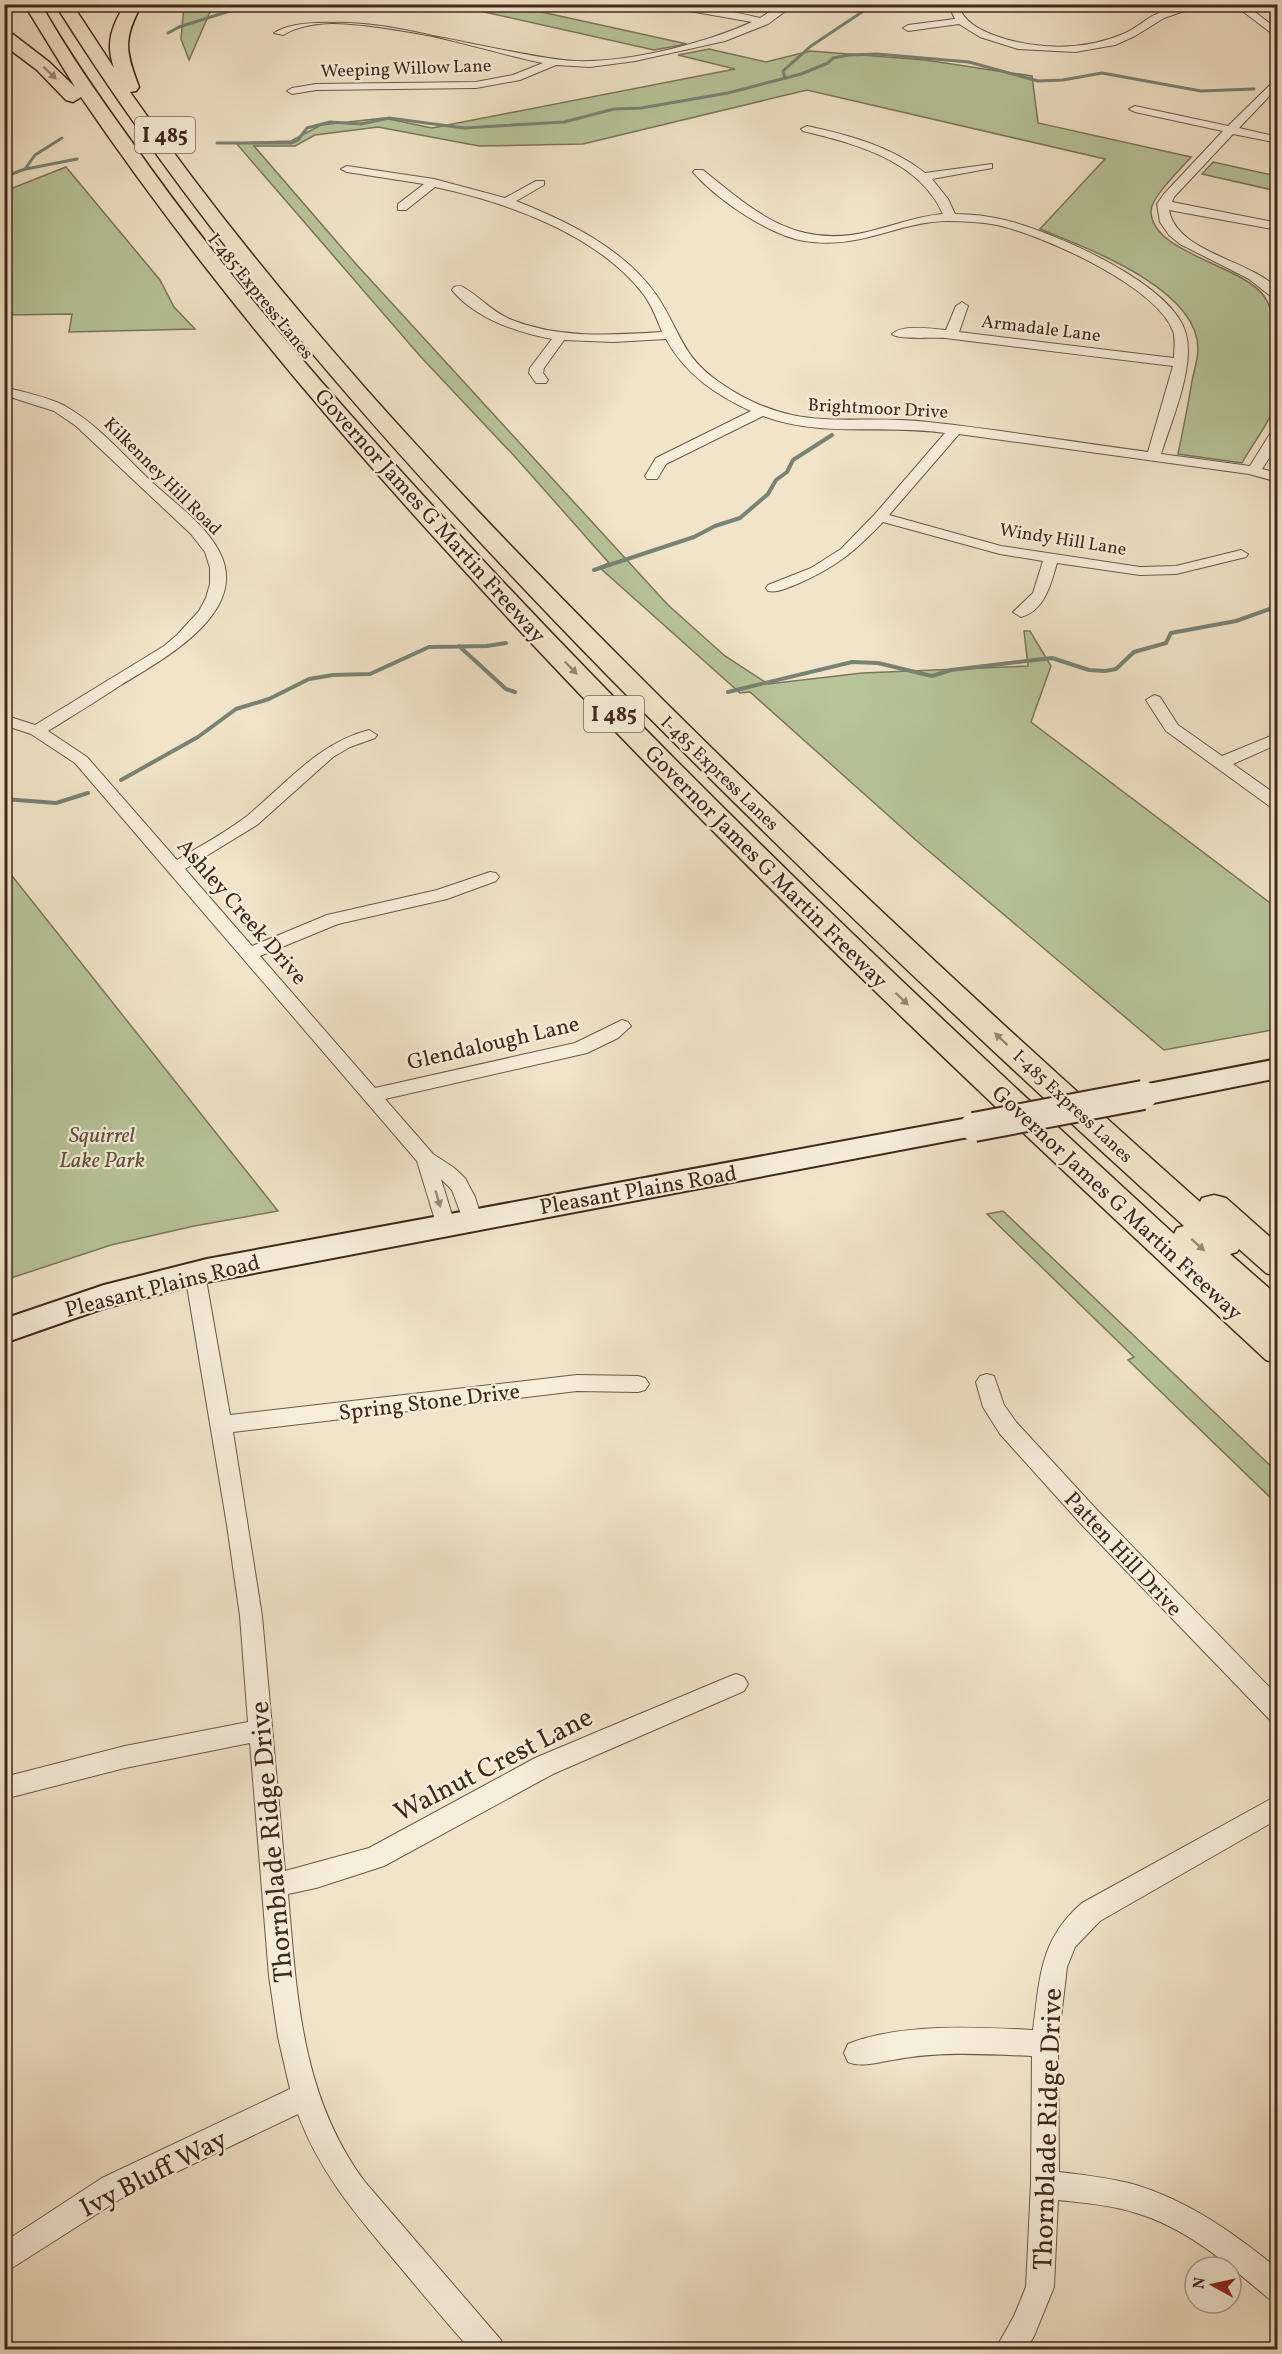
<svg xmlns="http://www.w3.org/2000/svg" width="1282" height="2354" font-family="Vollkorn,serif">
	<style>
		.green { fill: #b7c599; stroke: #7c765c; stroke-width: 1.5 }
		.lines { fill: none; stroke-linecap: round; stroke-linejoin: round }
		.stream-far1 { stroke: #778375; stroke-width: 3 }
		.stream { stroke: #778375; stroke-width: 4 }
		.street-casing { stroke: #6c5748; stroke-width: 2 }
		.secondary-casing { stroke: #40281e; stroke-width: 4 }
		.highway-casing { stroke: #40281e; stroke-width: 3 }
		.street { fill: #f6eddb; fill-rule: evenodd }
		.secondary { fill: #f6eddb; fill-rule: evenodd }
		.highway { fill: #f1e4c8; fill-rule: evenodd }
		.secondary-bridge-casing { stroke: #40281e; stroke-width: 32; stroke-linecap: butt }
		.secondary-bridge { stroke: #f6eddb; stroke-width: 28 }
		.oneway { fill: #988673 }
		.oneway2 { fill: #9b8a7c }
		.labels { text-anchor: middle; stroke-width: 4.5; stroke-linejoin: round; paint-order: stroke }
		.far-street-label { font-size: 18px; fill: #40281e; stroke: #f6eddb }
		.shield { fill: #f6eddb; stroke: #776357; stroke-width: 1.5 }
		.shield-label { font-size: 21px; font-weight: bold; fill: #40281e }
		.street-label { font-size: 22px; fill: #40281e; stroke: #f6eddb }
		.park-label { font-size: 22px; font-style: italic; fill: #5e4f3d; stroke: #f6eddb }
		.near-street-label { font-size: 27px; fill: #40281e; stroke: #f6eddb }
	</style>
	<rect width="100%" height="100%" fill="#f1e4c8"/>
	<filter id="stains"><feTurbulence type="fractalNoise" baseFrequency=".00333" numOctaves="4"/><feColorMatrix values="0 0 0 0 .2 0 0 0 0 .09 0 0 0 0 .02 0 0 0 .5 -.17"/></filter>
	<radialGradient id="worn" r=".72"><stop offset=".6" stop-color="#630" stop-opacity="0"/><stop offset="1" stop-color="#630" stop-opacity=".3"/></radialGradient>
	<path class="green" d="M184 5H213L189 60 181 39Z
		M453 5H510L687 44 654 50Z
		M709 49 766 62 810 51 925 60 1032 76 1038 123 1191 157C1181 169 1151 197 1151 211 1151 253 1242 265 1264 296 1275 312 1278 339 1278 358 1278 371 1280 387 1277 399 1271 421 1253 443 1242 463L1178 454C1183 430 1188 405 1192 381 1194 371 1198 359 1198 349 1198 288 1086 248 1040 229L1105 159 807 90 583 144 479 146 378 127 315 135 295 146H254L356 264 668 605 725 656 768 684 862 673 1028 666 1024 631H1030L1051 666 1031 722 1269 902 1277 903V1029L1164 1050 918 842 750 692 740 693 599 567 609 563 517 459 420 356 236 143 291 141 321 125 384 118 432 128 735 69 678 55Z
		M1213 162 1277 176V191L1202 174Z
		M66 167 160 280 174 307 195 329 69 332 72 314 5 315V191Z
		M4 867H5L278 1211 194 1226 111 1245 5 1280Z
		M1003 1211 1277 1472V1504L1128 1360 1134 1357 987 1214Z"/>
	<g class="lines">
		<path class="stream-far1" d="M168 33 179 27 252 4
			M785 78 783 71 811 46 874 4
			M1275 93H1278
			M217 143H292L298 140 307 128 330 122 361 124 389 118 464 128 564 122 614 109 641 108 728 93 801 74 828 63 833 58 849 55 877 54 969 62 1038 81 1063 80 1102 73 1201 91 1254 89
			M26 169 77 159
			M4 177 25 169 35 155 62 138"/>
		<path class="stream" d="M594 570 694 537 715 526 740 518 768 494 776 480 787 472 793 460 832 435
			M459 646 506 689 515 692
			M728 692 852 662 878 663 932 676 951 670 1052 658 1089 670 1105 671 1116 669 1134 652 1166 643 1171 633 1236 621 1278 606
			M121 780 198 737 236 709 269 699 309 679 333 675 370 674 429 647 487 646 506 643
			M4 799 56 803 88 793"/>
		<defs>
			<path id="street" d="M650 4C688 4 724 9 760 18L782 4H795L768 24 725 41 635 61 590 67 556 65 520 80 476 88 316 90 292 94 287 91 292 88 316 84 476 82 513 75 543 63C475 50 342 0 283 35L274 33C326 0 504 57 574 61 628 63 703 44 752 22Z
				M948 4H958C963 22 980 30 996 36 1035 50 1084 51 1123 34 1131 31 1139 25 1146 20 1164 8 1183 4 1204 4L1164 18 1135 36 1115 45 1075 52 1018 49 980 37 959 24 908 31 903 28 908 25 955 19Z
				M1233 4H1245L1278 30V38Z
				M1278 77V87L1239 128 1278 137V143L1233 134 1174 197 1172 202 1278 223V230L1169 210C1177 253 1249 259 1278 289V302L1249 279 1180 244 1169 235 1160 222 1157 204 1164 194 1223 131 1135 112 1129 109 1135 106 1228 126Z
				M807 126C848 135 891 146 925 173L992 164V168L932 179 948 199 955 214C972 214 989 216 1005 220 1053 232 1173 283 1186 334 1195 367 1171 422 1161 454L1250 466 1273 429 1278 428V444L1262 469 1278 473V482L1249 474 959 434 889 515 1001 546 1140 567 1176 566 1241 550 1248 554 1246 557 1176 574 1140 575 1057 563C1051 583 1045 611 1021 617L1013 612 1033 593 1043 561 1000 554 883 522C853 553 835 568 795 585 786 588 777 593 768 591L766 588 768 585 811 568 841 549 875 514 945 433C884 424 822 438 763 416L666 464 657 479H647L645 476 656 458 751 411C716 395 685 374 666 339L613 342 564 340 544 368 543 373 548 380 546 383H536L529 373 530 368 552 339C516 332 476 319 452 290L454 287C458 286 458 285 463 287 479 296 492 312 512 320 560 339 613 335 662 332 657 319 652 306 644 295 598 234 506 202 435 187L406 210H398V204L424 184 347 172 341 169 347 166 434 179 505 198 536 181H544V185L516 201C567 221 625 249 657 296 680 330 681 356 719 382 797 436 844 413 928 422 1001 430 1075 442 1148 452L1173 366C1097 357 1021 347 945 338 933 337 898 340 892 334 903 324 931 329 946 330L956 306 962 302 968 306 959 332 1174 358C1174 350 1176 340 1173 331 1156 286 1043 235 997 225 981 222 964 221 947 221 895 222 862 250 804 241 769 235 716 199 693 172L695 170H703C755 212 795 249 867 232 893 226 917 216 943 214 919 160 856 144 803 131L801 129Z
				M4 387C23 392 48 397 65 406 99 425 126 458 154 484 176 504 206 525 220 553 250 613 162 660 121 685 97 701 72 716 48 731L87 757 177 860C200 846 225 833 247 816 286 784 318 743 369 730L377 735 375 738 350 747 333 757 257 825 185 869 252 946 327 915 437 890 490 872 496 873 499 877 496 881 447 899 338 924 260 956 375 1088 575 1043 622 1020 628 1022 631 1026 618 1038 587 1053 385 1099 433 1154 453 1167 465 1178 475 1197 482 1220 479 1225 472 1227 465 1225 452 1190 441 1179 455 1225 452 1230 445 1232 438 1230 417 1161 75 763 31 734 4 725V715L35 725 164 646 177 635 199 611 206 598 210 584V568L205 552 191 534 76 426 54 411 4 395Z
				M1154 695 1160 697 1178 725 1222 756 1278 733V744L1233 764 1278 796V809L1272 808 1166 731 1146 700Z
				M195 1266 202 1269 205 1274 230 1415 577 1375 638 1376 645 1378 649 1384 645 1390 638 1392 577 1391 233 1432 262 1616 285 1871 369 1848 535 1758 728 1677 736 1674 744 1677 748 1684 744 1691 553 1774 384 1866 316 1888 288 1894C297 1997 301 2096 365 2182L501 2340 505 2350H471C443 2319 417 2287 390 2255 353 2211 318 2169 298 2114L122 2198 4 2273V2242L102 2178 290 2089 278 2037 269 1976 250 1743 125 1768 4 1799V1777L125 1746 248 1722 240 1616 227 1525 185 1274 188 1269Z
				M987 1374 994 1376 1004 1405 1016 1422 1098 1511 1278 1696V1723L1270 1720 1082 1525 1000 1434 983 1407 976 1382 980 1376Z
				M1278 1795V1819L1100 1921 1075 1947 1067 1967 1058 2044 1059 2172C1085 2175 1111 2178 1136 2185 1189 2201 1235 2234 1278 2269V2302L1268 2298C1229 2265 1187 2228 1136 2213 1111 2205 1085 2203 1058 2200L1054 2287 1034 2336 1026 2350H995L1014 2316 1026 2287 1031 2184 1032 2056C985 2054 939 2051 893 2060 878 2062 862 2068 848 2062L844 2053 848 2044C899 2023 979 2027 1033 2030 1040 1979 1039 1940 1082 1903Z"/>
			<path id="secondary" d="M1278 1059V1078L1143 1105 1133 1102 1129 1095 1133 1088 1143 1085Z
				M974 1117 984 1120 988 1127 984 1134 207 1282 104 1308 4 1343V1319L104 1285 207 1259Z"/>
			<path id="highway" d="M24 4H41C67 51 98 95 129 138 219 267 323 386 429 502 664 759 917 999 1174 1234L1177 1228 1184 1226C987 1048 794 865 608 676 405 468 210 251 55 4H72L114 68C105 43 112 26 125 4H142C123 38 125 51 139 87L136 91 130 92C274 298 446 483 623 660 809 847 1003 1027 1200 1202L1202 1198 1214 1195 1226 1198 1278 1244V1277L1266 1273 1239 1249 1237 1252 1230 1254 1278 1296V1364L1266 1360C1016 1128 769 896 536 648 373 474 216 295 81 97L73 102 66 100 37 70 4 45V31L10 32 49 62 75 87Z"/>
		</defs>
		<use href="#street" class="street-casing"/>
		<use href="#secondary" class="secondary-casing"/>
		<use href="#highway" class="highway-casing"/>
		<use href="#street" class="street"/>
		<use href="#secondary" class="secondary"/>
		<use href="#highway" class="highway"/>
		<defs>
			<path id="secondary-bridge" d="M974 1127 1143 1095"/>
		</defs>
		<use href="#secondary-bridge" class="secondary-bridge-casing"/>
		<use href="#secondary-bridge" class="secondary-bridge"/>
	</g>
	<defs><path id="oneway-solid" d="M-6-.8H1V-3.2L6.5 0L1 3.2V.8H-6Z" transform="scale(1.5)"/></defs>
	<g class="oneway">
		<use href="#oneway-solid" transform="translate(50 73) rotate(44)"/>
		<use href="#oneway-solid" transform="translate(571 668) rotate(46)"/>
		<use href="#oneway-solid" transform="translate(902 999) rotate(44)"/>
		<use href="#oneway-solid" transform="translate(1001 1039) rotate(-137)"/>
		<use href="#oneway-solid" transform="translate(1198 1245) rotate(42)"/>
	</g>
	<use class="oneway2" href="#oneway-solid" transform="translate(438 1199) rotate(74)"/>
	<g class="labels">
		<g class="far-street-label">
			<text transform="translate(406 68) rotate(-2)" y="6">Weeping Willow Lane</text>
			<text transform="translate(261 296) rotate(51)" y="6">I-485 Express Lanes</text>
			<text transform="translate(1041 328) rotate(7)" y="6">Armadale Lane</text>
			<text transform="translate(878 408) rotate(3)" y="6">Brightmoor Drive</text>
			<text transform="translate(163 476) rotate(45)" y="6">Kilkenney Hill Road</text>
			<text transform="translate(1063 539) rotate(9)" y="6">Windy Hill Lane</text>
			<text transform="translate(720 773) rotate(44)" y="6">I-485 Express Lanes</text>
			<text transform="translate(1073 1106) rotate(43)" y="6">I-485 Express Lanes</text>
		</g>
		<g class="shield">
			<rect x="135" y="117" width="60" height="36" rx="4.5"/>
			<rect x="584" y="696" width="60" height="36" rx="4.5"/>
		</g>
		<g class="shield-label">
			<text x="165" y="142">I 485</text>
			<text x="614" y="721">I 485</text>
		</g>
		<g class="street-label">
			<text transform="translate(431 515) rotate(48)" y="8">Governor James G Martin Freeway</text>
			<text transform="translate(767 866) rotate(45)" y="8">Governor James G Martin Freeway</text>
			<text transform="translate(243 911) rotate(49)" y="8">Ashley Creek Drive</text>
			<text transform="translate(493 1042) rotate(-13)" y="8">Glendalough Lane</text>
			<text transform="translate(638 1189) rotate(-10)" y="8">Pleasant Plains Road</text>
			<text transform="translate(1118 1202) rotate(43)" y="8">Governor James G Martin Freeway</text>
			<text transform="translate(162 1285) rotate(-14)" y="8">Pleasant Plains Road</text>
			<text transform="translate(429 1401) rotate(-7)" y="8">Spring Stone Drive</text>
			<text transform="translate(1124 1553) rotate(47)" y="8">Patten Hill Drive</text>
		</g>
		<g class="park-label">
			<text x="102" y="1142">Squirrel<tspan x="102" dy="25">Lake Park</tspan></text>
		</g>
		<g class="near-street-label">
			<text transform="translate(493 1764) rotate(-27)" y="9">Walnut Crest Lane</text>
			<text transform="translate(271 1842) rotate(-95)" y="9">Thornblade Ridge Drive</text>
			<text transform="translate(1047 2129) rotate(-88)" y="9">Thornblade Ridge Drive</text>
			<text transform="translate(153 2173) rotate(-27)" y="9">Ivy Bluff Way</text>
		</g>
	</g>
	<rect width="1282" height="2354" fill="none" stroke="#f1e4c8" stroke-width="24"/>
	<rect x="6" y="6" width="1270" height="2342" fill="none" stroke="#40281e" stroke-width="3"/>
	<rect x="12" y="12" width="1258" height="2330" fill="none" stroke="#40281e" stroke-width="1.5"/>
	<g transform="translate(1213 2285) rotate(278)"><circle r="28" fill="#f6eddb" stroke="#ad9e8f" stroke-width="1.5"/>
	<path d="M0-4.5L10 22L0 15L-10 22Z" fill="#8f2418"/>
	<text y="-9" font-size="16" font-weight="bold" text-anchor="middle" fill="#40281e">N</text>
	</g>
	<rect width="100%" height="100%" filter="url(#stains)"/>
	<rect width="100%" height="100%" fill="url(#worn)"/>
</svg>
